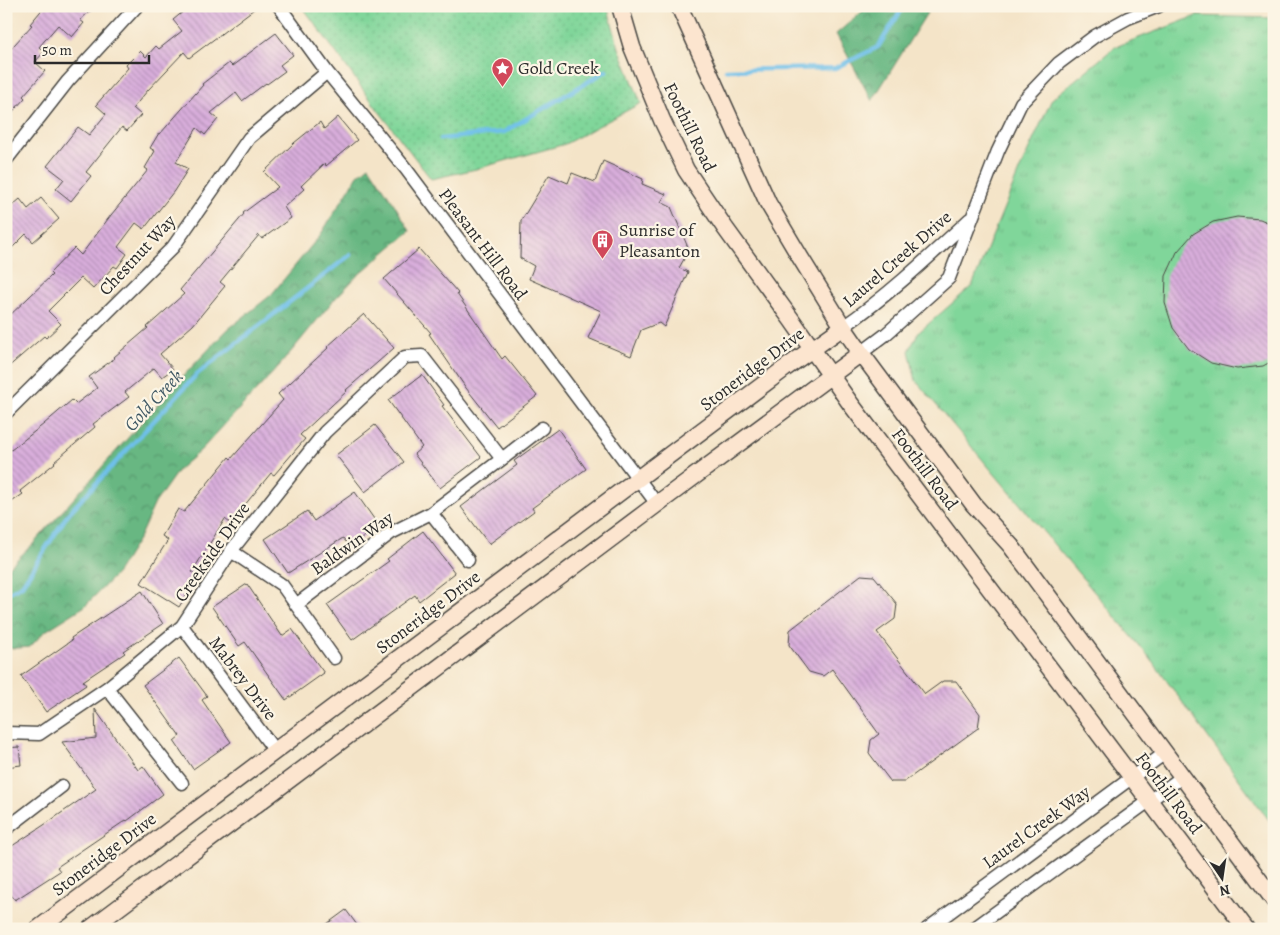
<svg xmlns="http://www.w3.org/2000/svg" width="1280" height="935" font-family="Alegreya,serif">
	<style>
		.grass { fill: url(#grass-tufts); stroke: #568062 }
		.forest { fill: url(#forest-crowns); stroke: #4a7156 }
		.park { fill: url(#park-dots); stroke: #568062 }
		.lines { fill: none; stroke-linecap: round; stroke-linejoin: round }
		.stream { stroke: #6ec0ea; stroke-width: 4.5 }
		.building { fill: url(#building-back-hatch) }
		.street-casing { stroke: #494743; stroke-width: 15 }
		.secondary-casing { stroke: #494743; stroke-width: 19 }
		.street { stroke: #fff; stroke-width: 12 }
		.secondary { stroke: #fce5cf; stroke-width: 16 }
		.labels { text-anchor: middle; stroke-width: 4.5; stroke-linejoin: round; paint-order: stroke }
		.poi-label { font-size: 18px; fill: #2b2b2b; stroke: #fcf5e5; text-anchor: start }
		.street-label { font-size: 18px; fill: #2b2b2b; stroke: #fcf5e5 }
		.water-label { font-size: 19px; font-style: italic; fill: #3f5864; stroke: #fcf5e5 }
	</style>
	<defs>
		<pattern id="grass-tufts" width="24" height="20" patternUnits="userSpaceOnUse" patternTransform="scale(1.25)"><rect width="24" height="20" fill="#80d69a"/><path d="M3 7l-1-3M5 7V3M7 7l1-3M15 17l-1-3M17 17v-4M19 17l1-3" fill="none" stroke="#6fb885"/></pattern>
		<pattern id="forest-crowns" width="20" height="18" patternUnits="userSpaceOnUse" patternTransform="scale(1.25)"><rect width="20" height="18" fill="#68b782"/><path d="M2 6a3 3 0 1 1 6 0M12 15a3 3 0 1 1 6 0" fill="none" stroke="#56956b"/></pattern>
		<pattern id="park-dots" width="8" height="8" patternUnits="userSpaceOnUse" patternTransform="scale(1.25)"><rect width="8" height="8" fill="#80d69a"/><path d="M2 2h.1M6 6h.1" fill="none" stroke="#6fb885" stroke-width="1.8" stroke-linecap="round"/></pattern>
		<pattern id="building-back-hatch" width="6" height="6" patternUnits="userSpaceOnUse" patternTransform="scale(1.25)"><rect width="6" height="6" fill="#d9aedc"/><path d="M-1 5l2 2M0 0l6 6M5-1l2 2" fill="none" stroke="#b08eb3"/></pattern>
	</defs>
	<rect width="100%" height="100%" fill="#fcf5e5"/>
	<filter id="ink" filterUnits="userSpaceOnUse"><feTurbulence type="fractalNoise" baseFrequency=".02" numOctaves="2"/><feDisplacementMap in="SourceGraphic" scale="10" xChannelSelector="R" yChannelSelector="G"/><feConvolveMatrix kernelMatrix="1 2 1 2 8 2 1 2 1" color-interpolation-filters="sRGB"/></filter>
	<filter id="wash" filterUnits="userSpaceOnUse"><feTurbulence type="fractalNoise" baseFrequency=".0096" numOctaves="4" result="noise"/><feDisplacementMap in="SourceGraphic" scale="20" xChannelSelector="R" yChannelSelector="G"/><feGaussianBlur stdDeviation="1.12" result="paint"/><feColorMatrix in="noise" values="0 0 0 0 0 0 0 0 0 0 0 0 0 0 0 0 0 1.4 0 .05"/><feComposite in="paint" operator="in"/></filter>
	<g filter="url(#wash)">
		<rect width="100%" height="100%" fill="#f4e4c8"/>
		<path class="grass" d="M1196 16 1274 18V827L1150 658 916 381 909 351 918 333 972 286 1019 171 1052 99 1115 47Z"/>
		<path class="forest" d="M863 6H928L927 13 872 101 836 34 863 11Z
			M369 166 394 204 410 231 357 276 332 302 280 365 201 450 179 469 155 503 140 536 117 573 85 606 44 632 30 647 6 649V570L34 543 186 373 227 330 271 295 321 234 358 175Z"/>
		<path class="park" d="M302 6H607L619 48 641 103 565 144 476 169 431 179 378 110Z"/>
		<g class="lines">
			<path class="stream" d="M726 70 835 68 878 47 904 6
				M441 139 504 132 606 71
				M6 594 22 585 68 514 197 374 350 255"/>
		</g>
		<g id="blocks">
			<path class="building" d="M45 6H96L80 20 84 23 72 37 58 25 39 47 44 52 35 62 45 71 23 96 25 98 6 119V54L32 25 30 24Z
				M190 6H258L189 58 184 52 148 90 133 108 141 115 127 131 122 127 86 172 91 176 71 201 56 189 64 179 47 166 78 127 89 135 106 114 96 105 128 68 126 65 140 51 146 57 156 46 159 49 182 31 173 20Z
				M276 33 293 55 280 65 285 71 267 84 266 83 242 101 236 93 211 113 218 119 205 135 197 128 176 162 188 169 174 191 144 229 136 223 118 247 127 254 117 268 114 266 93 289 81 278 48 311 61 324 46 338 44 336 6 369V319L52 275 50 273 74 248 81 255 111 215 148 170 145 168 155 151 150 148 159 133 160 134 203 85 202 84 229 63 232 66Z
				M338 117 357 140 326 166 325 163 301 186 304 189 284 207 291 218 262 239 259 235 220 282 225 286 193 325 160 354 173 369 162 377 154 368 125 392 129 397 93 424 95 427 54 462 55 463 20 491 23 494 6 506V454L44 424 72 400 76 404 97 388 89 377 115 358 114 357 148 328 147 327 184 294 180 290 244 214 243 213 278 187 264 172 294 143 320 122 324 129Z
				M603 161 643 179 642 184 666 194 661 202 671 207 689 250 679 268 688 272 664 327 659 323 641 330 631 356 588 338 601 311 529 279 534 266 520 258 521 221 549 175 568 183 572 173 595 182Z
				M41 198 59 219 33 242 26 234 6 254V211L20 199 28 209Z
				M1237 217 1260 219 1274 225V360L1263 366 1237 369 1211 363 1189 349 1173 328 1165 303 1166 276 1177 252 1193 234 1213 222Z
				M419 249 458 293 457 294 502 359 505 356 537 396 497 427 466 388 429 334 431 333 384 279Z
				M364 314 394 348 346 390 347 391 300 435 305 439 274 475 271 473 230 523 225 519 192 572 198 576 179 607 141 583 168 540 162 536 178 509 184 512 229 457 231 459 283 400 278 394 328 348 327 347Z
				M422 375 444 405 442 406 481 457 440 488 414 454 422 447 388 400Z
				M375 425 404 462 365 492 336 455Z
				M558 429 586 469 532 508 534 511 489 544 461 507 517 465 514 461Z
				M355 492 379 526 350 547 343 538 288 573 265 539 307 511 314 521Z
				M423 531 455 573 419 601 415 595 352 640 327 605 389 561 387 559Z
				M861 575 874 576 897 604 895 619 877 632 925 694 943 681H956L980 714 978 728 904 782H891L869 753 871 740 879 734 832 669 823 676 809 672 789 645 790 630Z
				M247 584 282 636 292 629 324 673 286 700 245 642 239 646 212 607Z
				M142 591 163 624 123 651 125 653 83 681 86 685 46 712 21 676 72 640 71 638Z
				M179 658 207 696 202 700 231 742 193 769 174 741 180 736 143 685Z
				M95 709 138 770 143 766 163 794 127 821 126 820 57 867 60 871 15 900 6 888V850L44 825 96 789 62 742 96 738Z
				M19 747 21 765 6 767V748Z
				M346 910 360 929H320Z"/>
		</g>
	</g>
	<g filter="url(#ink)">
		<use href="#blocks" fill-opacity="0" stroke="#494743" stroke-width="1"/>
		<g class="lines">
			<defs>
				<path id="street" d="M279 6 327 72 406 169 657 504
					M6 160 68 81 137 6
					M843 327C889 295 929 257 970 219
					M861 353 885 335 949 278 998 151 1021 103 1059 63 1095 36 1128 18 1159 6
					M6 413 173 247 249 138 327 72
					M502 459 542 428
					M431 513 468 560
					M231 551 282 585 334 658
					M182 626 275 751
					M107 688 182 783
					M6 733 39 734 107 688 182 626 231 551 325 432 405 357 422 356 502 459 431 513 391 533 296 605
					M6 829 62 786
					M927 929 1165 753
					M973 929 1182 777"/>
				<path id="secondary" d="M620 6 632 47 662 120 686 170 725 228 791 319 850 403 1246 929
					M679 6 768 203 800 257 843 327 861 353 974 505 1011 546 1274 900
					M38 929 784 369 843 327
					M90 929 657 504 861 353"/>
			</defs>
			<use href="#street" class="street-casing"/>
			<use href="#secondary" class="secondary-casing"/>
			<use href="#street" class="street"/>
			<use href="#secondary" class="secondary"/>
		</g>
	</g>
	<defs>
		<symbol id="sight-pin" viewBox="-11 -11 22 30"><path d="M0 17L-7.5 6A9.5 9.5 0 1 1 7.5 6Z" fill="#d1495b" stroke="#fcf5e5"/><path d="M0-6L1.8-2.2L6-1.7L2.9 1.2L3.7 5.4L0 3.3L-3.7 5.4L-2.9 1.2L-6-1.7L-1.8-2.2Z" fill="#fff"/></symbol>
		<symbol id="building-pin" viewBox="-11 -11 22 30"><path d="M0 17L-7.5 6A9.5 9.5 0 1 1 7.5 6Z" fill="#d1495b" stroke="#fcf5e5"/><path d="M-4-6H4V6H1V3H-1V6H-4ZM-2.5-4.3h1.7v1.8h-1.7ZM.8-4.3h1.7v1.8H.8ZM-2.5-1h1.7V.8h-1.7ZM.8-1h1.7V.8H.8Z" fill="#fff"/></symbol>
	</defs>
	<g fill-rule="evenodd">
		<use href="#sight-pin" x="490" y="56" width="25" height="34"/>
		<use href="#building-pin" x="590" y="228" width="25" height="34"/>
	</g>
	<g class="labels">
		<g class="poi-label">
			<text x="518" y="74">Gold Creek</text>
			<text x="619" y="236">Sunrise of<tspan x="619" dy="21">Pleasanton</tspan></text>
		</g>
		<g class="street-label">
			<text transform="translate(690 127) rotate(64)" y="6">Foothill Road</text>
			<text transform="translate(483 244) rotate(53)" y="6">Pleasant Hill Road</text>
			<text transform="translate(137 255) rotate(-47)" y="6">Chestnut Way</text>
			<text transform="translate(897 259) rotate(-41)" y="6">Laurel Creek Drive</text>
			<text transform="translate(752 369) rotate(-37)" y="6">Stoneridge Drive</text>
			<text transform="translate(925 469) rotate(53)" y="6">Foothill Road</text>
			<text transform="translate(352 543) rotate(-35)" y="6">Baldwin Way</text>
			<text transform="translate(212 552) rotate(-55)" y="6">Creekside Drive</text>
			<text transform="translate(428 612) rotate(-37)" y="6">Stoneridge Drive</text>
			<text transform="translate(243 678) rotate(53)" y="6">Mabrey Drive</text>
			<text transform="translate(1169 793) rotate(53)" y="6">Foothill Road</text>
			<text transform="translate(1036 827) rotate(-36)" y="6">Laurel Creek Way</text>
			<text transform="translate(104 854) rotate(-37)" y="6">Stoneridge Drive</text>
		</g>
		<g class="water-label">
			<text transform="translate(153 400) rotate(-47)" y="7">Gold Creek</text>
		</g>
	</g>
	<rect width="1280" height="935" fill="none" stroke="#fcf5e5" stroke-width="25"/>
	<g transform="translate(1222 878) rotate(167)" stroke="#fcf5e5" stroke-width="4" paint-order="stroke">
	<path d="M0-4L9 19L0 12L-9 19Z" fill="#2b2b2b"/>
	<text y="-8" font-size="14" font-weight="bold" text-anchor="middle" fill="#2b2b2b">N</text>
	</g>
	<path d="M35 55v8h114v-8" fill="none" stroke="#2b2b2b" stroke-width="2.5"/>
	<text x="42" y="55" font-size="15" fill="#2b2b2b" stroke="#fcf5e5" stroke-width="4" paint-order="stroke">50 m</text>
</svg>
